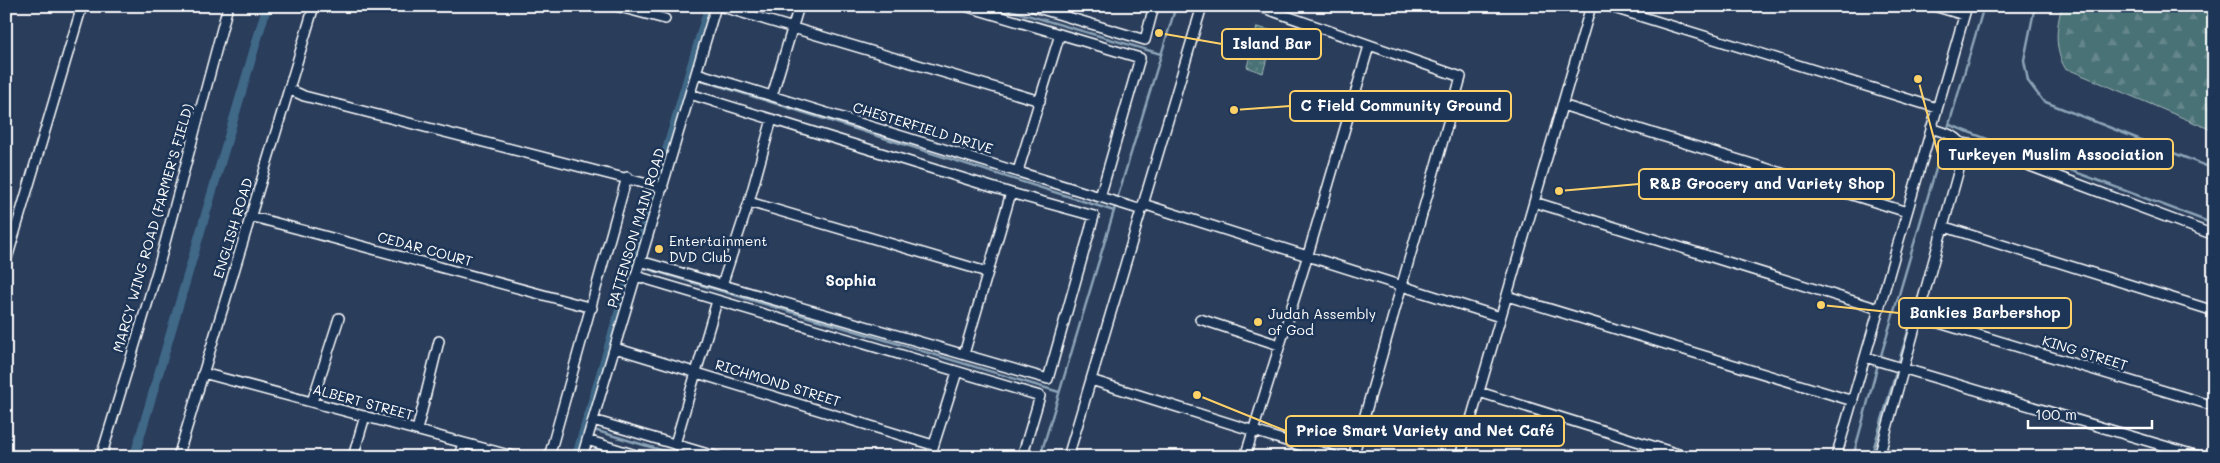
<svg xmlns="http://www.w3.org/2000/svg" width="2220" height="463" font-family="Mali,sans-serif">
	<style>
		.grass { fill: url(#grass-dots); stroke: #a4b8ba }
		.forest { fill: url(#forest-firs); stroke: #a4b8ba }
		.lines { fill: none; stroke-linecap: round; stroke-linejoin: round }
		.stream { stroke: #8ca4b7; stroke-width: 2.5 }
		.canal { stroke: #3f6887; stroke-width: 9 }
		.minor-casing { stroke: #fff; stroke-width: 12 }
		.minor { stroke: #1d3557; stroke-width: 9 }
		.poi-dot { fill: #ffd166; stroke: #1d3557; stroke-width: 2 }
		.labels { text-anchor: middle; stroke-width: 5; stroke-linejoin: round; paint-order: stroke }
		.street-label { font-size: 14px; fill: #fff; stroke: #1d3557 }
		.poi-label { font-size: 14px; fill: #fff; stroke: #1d3557; text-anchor: start }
		.neighbourhood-label { font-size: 15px; font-weight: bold; fill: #fff; stroke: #1d3557 }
		.leader { fill: none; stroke: #ffd166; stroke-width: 2 }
		.callout-dot { fill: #ffd166; stroke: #1d3557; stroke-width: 2 }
		.callout { fill: #1d3557; stroke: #ffd166; stroke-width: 2 }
		.callout-label { font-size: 15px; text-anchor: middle; font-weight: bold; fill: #fff }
	</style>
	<defs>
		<pattern id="grass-dots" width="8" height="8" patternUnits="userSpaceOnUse" patternTransform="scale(1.25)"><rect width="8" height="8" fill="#4a7276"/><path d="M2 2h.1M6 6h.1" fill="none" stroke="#65878b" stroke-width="1.8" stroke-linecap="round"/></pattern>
		<pattern id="forest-firs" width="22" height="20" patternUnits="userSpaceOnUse" patternTransform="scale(1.25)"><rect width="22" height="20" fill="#4a7276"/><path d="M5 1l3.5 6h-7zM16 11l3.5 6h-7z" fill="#65878b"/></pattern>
	</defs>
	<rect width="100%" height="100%" fill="#2a3d5b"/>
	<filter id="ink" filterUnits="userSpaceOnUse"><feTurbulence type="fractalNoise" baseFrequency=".02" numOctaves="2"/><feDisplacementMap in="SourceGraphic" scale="10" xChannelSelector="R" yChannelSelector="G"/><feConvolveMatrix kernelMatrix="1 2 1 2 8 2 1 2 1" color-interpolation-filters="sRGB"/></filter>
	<g filter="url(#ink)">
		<path class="grass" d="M1257 27 1274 31 1263 73 1247 67Z"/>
		<path class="forest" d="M2062 6H2214V131L2065 68C2054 49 2056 27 2062 6Z"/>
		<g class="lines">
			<path class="stream" d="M996 6 1161 54
				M2035 6 2024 60 2028 81 2043 101 2214 169
				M688 76 1114 211
				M1950 125 2214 224
				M1942 145 1958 151V158
				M1117 199 1176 6
				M641 267 1059 392
				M1880 359 1984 6
				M1898 364 1923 283
				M584 427 684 457
				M1040 457 1116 204
				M1853 457 1878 364
				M1871 457 1897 369"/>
			<path class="canal" d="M134 457 267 6
				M576 457 709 6"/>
			<defs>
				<path id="minor" d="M616 6 665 19
					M719 6 1040 101
					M965 6 1140 58 1100 197
					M1031 6 1145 40 1154 6
					M1258 6 1461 77 1353 457
					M1607 6 1937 108
					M1934 6 1964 15
					M697 73 1142 210
					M289 89 304 96 663 188
					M772 96 799 6
					M1562 105 1907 212
					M1962 143 1974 145 2214 235
					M1018 171 1060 34
					M749 202 987 272
					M1534 202 1879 309
					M1143 204 1500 317
					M250 216 592 308
					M1945 227 2214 311
					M640 261 1048 379 1094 216 1011 193 690 94
					M6 262 82 6
					M636 276 1040 396 1022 457
					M722 285 749 202 772 119
					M1507 296 1853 401
					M1919 317 2214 406
					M1200 319 1279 345
					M615 348 933 445
					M964 354 1011 193
					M1865 357 2198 456
					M203 373 516 457
					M1091 380 1337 457
					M1479 392 1688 457
					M312 402 339 318
					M593 420 718 457
					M417 430 439 341
					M587 440 642 457
					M675 444 717 301
					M1881 452 1897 457
					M101 457 159 265 228 6
					M178 457 314 6
					M353 457 365 416
					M459 457 463 443
					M549 457 627 177
					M582 457 716 6
					M930 457 957 372
					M1068 457 1202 6
					M1245 457 1307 258 1369 46
					M1460 457 1591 6
					M1836 457 1967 6
					M1879 457 1963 155C1966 136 1945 133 1931 128"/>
			</defs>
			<use href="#minor" class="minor-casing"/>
			<use href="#minor" class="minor"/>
		</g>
	</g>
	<g class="poi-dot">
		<circle cx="659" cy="249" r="5"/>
		<circle cx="1258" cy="322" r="5"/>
	</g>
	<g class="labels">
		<g class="street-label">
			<text transform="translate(923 128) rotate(17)" y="5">CHESTERFIELD DRIVE</text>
			<text transform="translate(153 228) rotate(-74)" y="5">MARCY WING ROAD (FARMER'S FIELD)</text>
			<text transform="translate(233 228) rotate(-73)" y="5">ENGLISH ROAD</text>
			<text transform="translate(636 228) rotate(-73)" y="5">PATTENSON MAIN ROAD</text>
			<text transform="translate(425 249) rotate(15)" y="5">CEDAR COURT</text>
			<text transform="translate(2085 353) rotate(17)" y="5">KING STREET</text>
			<text transform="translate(778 383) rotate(17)" y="5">RICHMOND STREET</text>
			<text transform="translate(363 402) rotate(15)" y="5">ALBERT STREET</text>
		</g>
		<g class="poi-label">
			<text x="669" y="246">Entertainment<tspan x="669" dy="16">DVD Club</tspan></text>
			<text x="1268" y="319">Judah Assembly<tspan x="1268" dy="16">of God</tspan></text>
		</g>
		<g class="neighbourhood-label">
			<text x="851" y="286">Sophia</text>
		</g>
	</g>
	<path class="leader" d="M1159 33L1222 44M1234 110L1290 106M1918 79L1938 154M1559 191L1639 184M1821 305L1899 313M1197 395L1286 431"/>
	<g class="callout-dot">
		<circle cx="1159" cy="33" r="5"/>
		<circle cx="1234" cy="110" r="5"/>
		<circle cx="1918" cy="79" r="5"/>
		<circle cx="1559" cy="191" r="5"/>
		<circle cx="1821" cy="305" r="5"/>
		<circle cx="1197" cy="395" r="5"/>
	</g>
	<g class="callout">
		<rect x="1222" y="29" width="99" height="30" rx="5"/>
		<rect x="1290" y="91" width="221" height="30" rx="5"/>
		<rect x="1938" y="139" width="235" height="30" rx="5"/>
		<rect x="1639" y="169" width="255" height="30" rx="5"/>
		<rect x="1899" y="298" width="172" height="30" rx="5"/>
		<rect x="1286" y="416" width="278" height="30" rx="5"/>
	</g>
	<g class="callout-label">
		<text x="1272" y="49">Island Bar</text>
		<text x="1401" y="111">C Field Community Ground</text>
		<text x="2056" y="160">Turkeyen Muslim Association</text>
		<text x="1767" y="189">R&amp;B Grocery and Variety Shop</text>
		<text x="1985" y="318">Bankies Barbershop</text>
		<text x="1425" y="436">Price Smart Variety and Net Café</text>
	</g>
	<rect width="2220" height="463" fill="none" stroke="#1d3557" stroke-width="25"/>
	<rect x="12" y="12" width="2195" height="438" fill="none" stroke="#fff" stroke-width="2" filter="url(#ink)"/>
	<path d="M2028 420v8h124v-8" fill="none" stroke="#ffffff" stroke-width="2.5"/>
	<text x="2035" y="420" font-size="15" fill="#ffffff" stroke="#1d3557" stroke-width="4" paint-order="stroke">100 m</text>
</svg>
